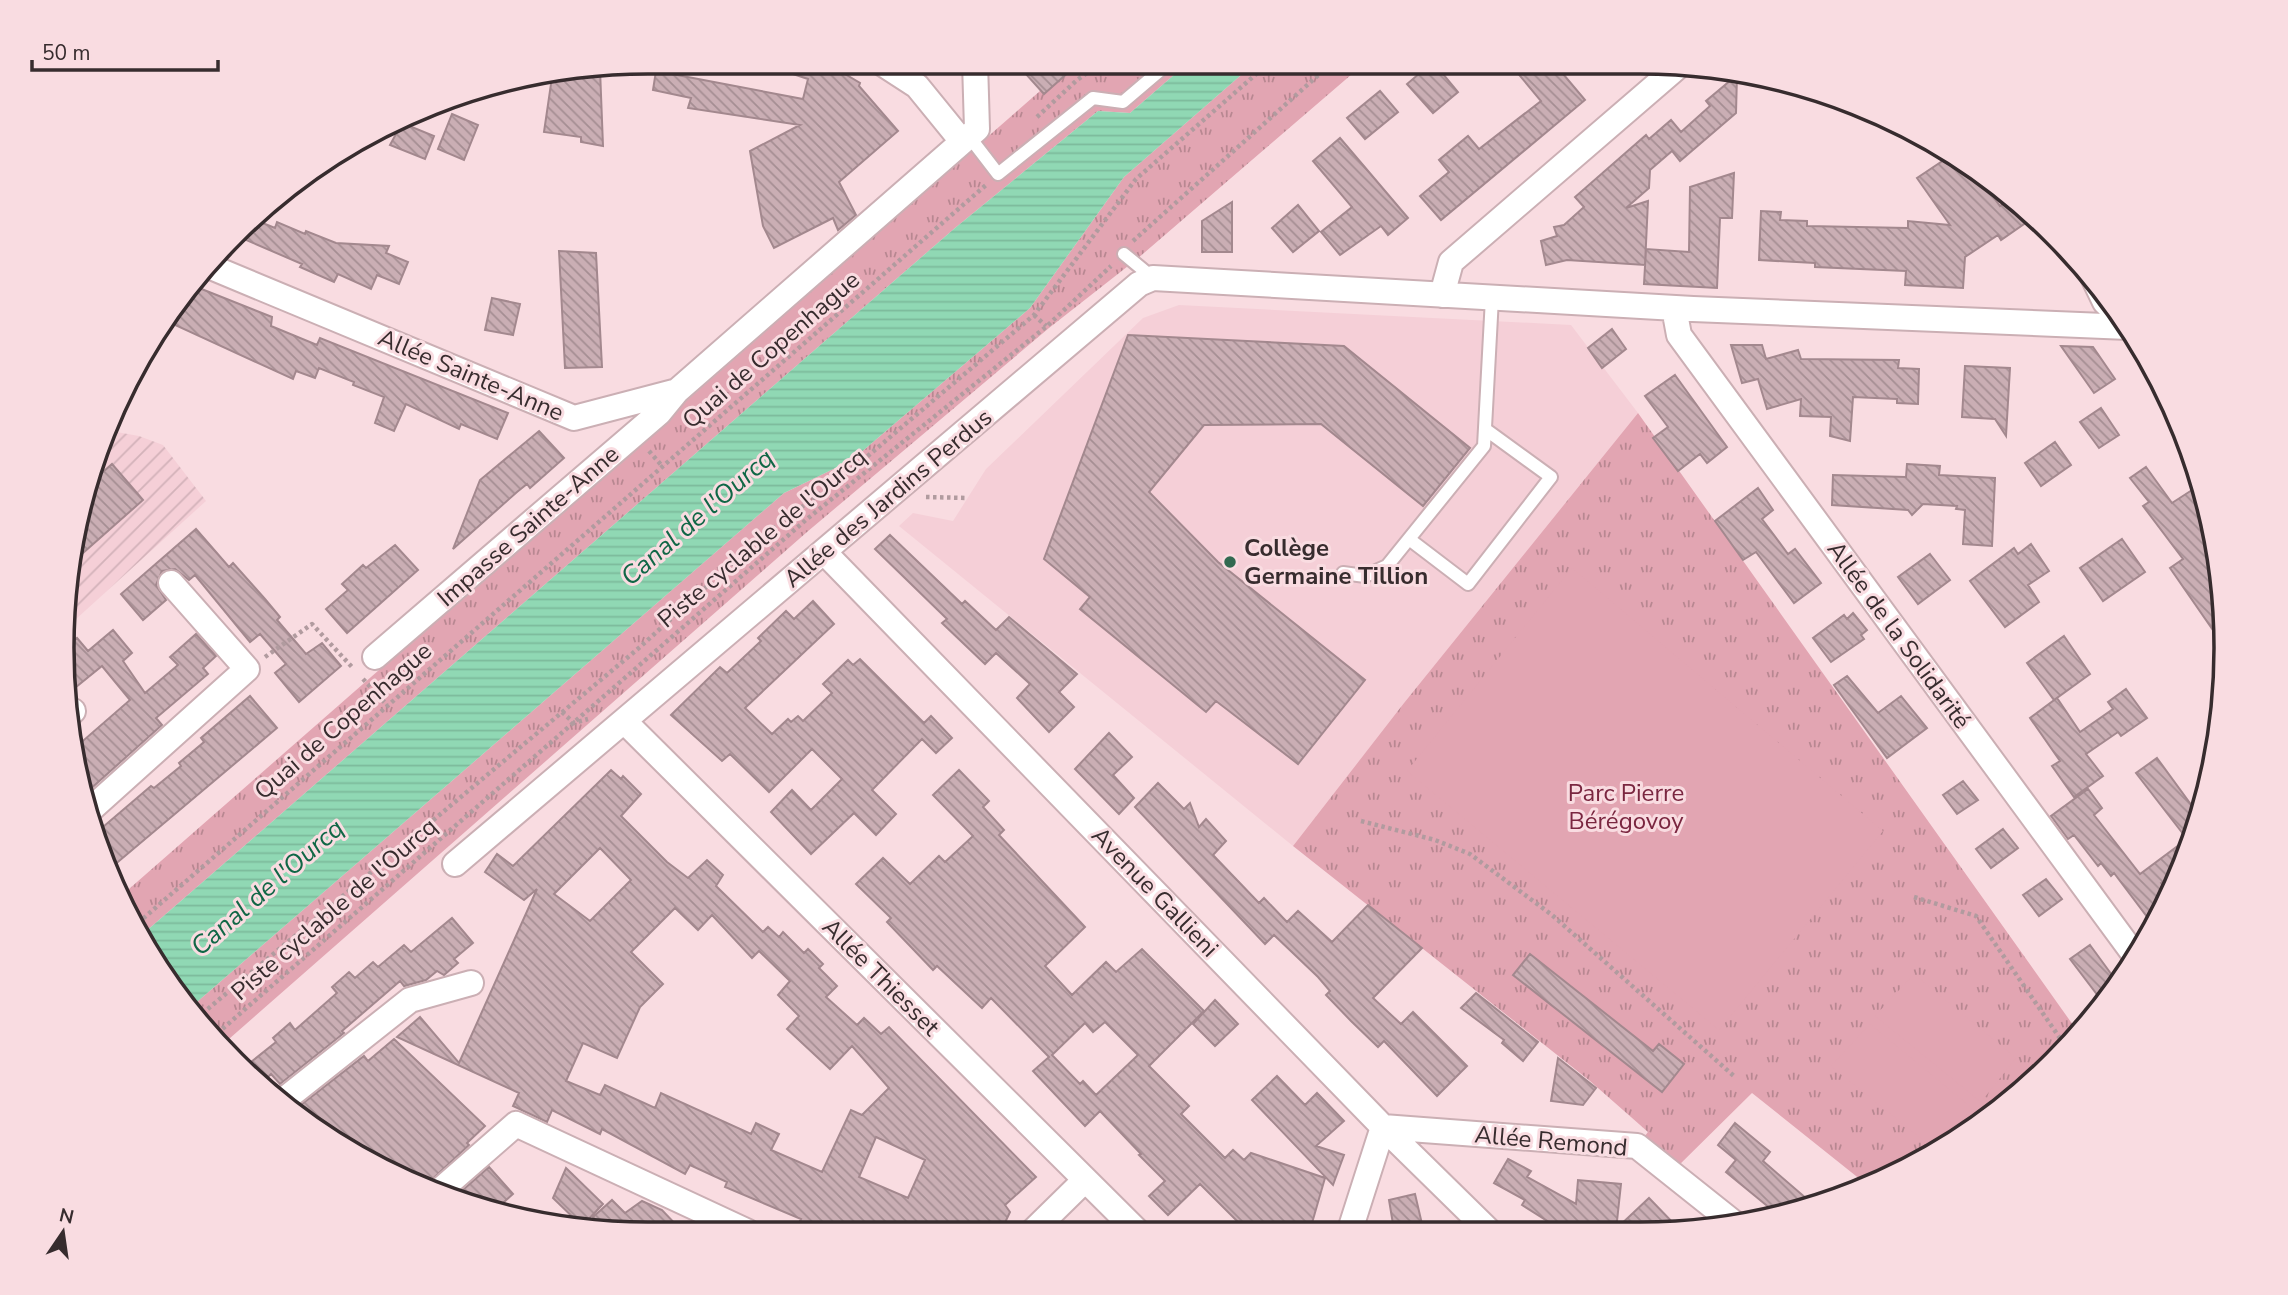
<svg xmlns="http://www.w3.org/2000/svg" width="2288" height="1295" font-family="'Nunito Sans',sans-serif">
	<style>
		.built { fill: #f5cfd7 }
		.industrial { fill: url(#industrial-furrows) }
		.park { fill: url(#park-tufts) }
		.pitch { fill: #e2a5b2 }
		.water { fill: url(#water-rules) }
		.building { fill: url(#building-back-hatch); stroke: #a3888e; stroke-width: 2; fill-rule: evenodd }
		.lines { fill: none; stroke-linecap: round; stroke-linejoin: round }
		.service-casing { stroke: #cbafb4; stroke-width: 16 }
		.minor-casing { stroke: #cbafb4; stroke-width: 28 }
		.path { stroke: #b19b9f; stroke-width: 4.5; stroke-dasharray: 3.5 3.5; stroke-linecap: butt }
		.service { stroke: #fff; stroke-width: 12 }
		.minor { stroke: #fff; stroke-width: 24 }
		.poi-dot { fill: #326950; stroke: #f9dce1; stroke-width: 2.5 }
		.labels { text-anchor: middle; stroke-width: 6; stroke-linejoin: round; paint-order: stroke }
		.street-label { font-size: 24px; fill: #372c2e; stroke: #f9dce1 }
		.poi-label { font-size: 24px; font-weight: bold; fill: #372c2e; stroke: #f9dce1; text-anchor: start }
		.park-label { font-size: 24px; fill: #7a2640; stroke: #f9dce1 }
		.water-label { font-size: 26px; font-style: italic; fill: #106746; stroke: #f9dce1 }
		.rim { fill: none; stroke: #372c2e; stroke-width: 3.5 }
	</style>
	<defs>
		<pattern id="industrial-furrows" width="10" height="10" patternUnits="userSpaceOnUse" patternTransform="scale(1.75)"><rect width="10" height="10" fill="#f5cfd7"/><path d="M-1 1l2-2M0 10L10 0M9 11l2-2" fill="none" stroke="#d3b2b9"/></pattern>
		<pattern id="park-tufts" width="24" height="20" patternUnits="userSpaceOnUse" patternTransform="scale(1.75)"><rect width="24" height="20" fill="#e2a5b2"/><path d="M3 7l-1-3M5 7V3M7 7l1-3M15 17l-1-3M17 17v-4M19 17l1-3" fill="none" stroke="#b88791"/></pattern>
		<pattern id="water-rules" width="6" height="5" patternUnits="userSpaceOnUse" patternTransform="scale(1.75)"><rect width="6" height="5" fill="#90d8b4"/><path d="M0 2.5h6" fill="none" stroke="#7dba9b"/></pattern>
		<pattern id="building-back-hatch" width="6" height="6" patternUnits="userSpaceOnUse" patternTransform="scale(1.75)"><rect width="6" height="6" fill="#caaeb4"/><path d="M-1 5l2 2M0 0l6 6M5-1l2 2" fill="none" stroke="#a58e93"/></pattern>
	</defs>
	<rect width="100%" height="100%" fill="#f9dce1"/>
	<path class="built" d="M1179 305 1571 325 1638 413 1404 703 1293 846 899 526 913 513 953 521 986 469 1143 318Z"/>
	<path class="industrial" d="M111 431 139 436 163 445 206 501 75 620 69 619 81 495Z"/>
	<path class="park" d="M1073 62H1189L1130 113 1098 111 955 228 144 933 121 896Z
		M1256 62H1366L1137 259 1049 328 807 532 221 1046 206 1034 190 1008 784 493 852 460 1030 308 1124 177Z
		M1638 413 2078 1032 2055 1062 1966 1135 1866 1184 1752 1093 1671 1173 1637 1146 1648 1132 1590 1081 1293 846 1404 703Z"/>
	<path class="pitch" d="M1572 568 1883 831 1719 1030 1407 771Z
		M1914 974 2016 1058 1981 1102 1875 1016Z
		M1870 1024 1972 1108 1940 1148 1935 1150 1831 1066Z"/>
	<path class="water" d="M1189 62H1256L1124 177 1030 308 852 460 784 493 190 1008 144 933 955 228 1098 111 1130 113Z"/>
	<path class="building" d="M767 61H823L860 83 859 86 898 131 839 182 856 215 838 230 833 218 774 248 763 226 750 151 800 125 688 108 691 98 653 90 656 71 803 99 808 79 766 65Z
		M1015 62H1080L1044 94Z
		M1433 62 1458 92 1433 113 1407 84Z
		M1525 62H1553L1585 100 1441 220 1420 196 1449 172 1439 160 1468 136 1479 149 1541 101 1516 71Z
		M600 69 603 146 581 142V137L544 132 552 77Z
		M1737 75 1736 113 1680 161 1672 151 1650 170 1649 188 1626 208 1648 201 1645 265 1567 260 1546 265 1541 241 1557 236 1554 227 1564 225 1584 207 1575 197 1646 135 1649 139 1671 120 1681 132 1710 106 1706 101Z
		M1380 91 1398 112 1365 139 1347 118Z
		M452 114 478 125 464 160 438 149Z
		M402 123 434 136 425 159 390 145Z
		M1340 138 1408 218 1388 235 1381 226 1340 255 1321 232 1352 207 1313 161Z
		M1953 154 1973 168 2000 206 2011 198 2027 222 2001 240 1998 235 1965 257 1963 288 1905 285 1906 271 1815 267V263L1759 260 1761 211 1781 212 1780 220 1807 221V226L1908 228V221L1950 225 1917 178Z
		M1734 173 1732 218H1720L1717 288 1644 284 1646 249 1689 252 1690 187Z
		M1232 202V252H1202V221Z
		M1298 205 1319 231 1293 252 1272 228Z
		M255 220 275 228 277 222 305 234 306 231 336 243 389 246 386 253 408 262 399 284 377 275 371 289 338 274 334 282 300 267 302 264 239 237Z
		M559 251 596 253 602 367 565 368Z
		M194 286 272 317 271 326 317 345 320 338 508 413 497 439 461 424 459 429 406 404 394 431 375 423 384 397 353 385 354 382 319 368 315 378 296 371 293 379 162 319Z
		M492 298 520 304 513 335 485 330Z
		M1612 329 1626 349 1602 368 1588 348Z
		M1128 335 1344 346 1470 448 1423 506 1321 424 1204 425 1149 492 1218 562 1365 680 1298 764 1216 701 1206 712 1080 609 1090 597 1044 559Z
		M1731 345H1762L1766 359 1798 350 1801 359 1899 360 1898 368 1919 369 1918 404 1897 403V399L1853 397 1850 441 1830 436 1831 417 1800 416 1801 399 1767 409 1758 379 1742 383Z
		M2061 346 2093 347 2115 379 2094 393Z
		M1965 366 2010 368 2006 436 1995 419 1962 417Z
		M1675 375 1727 447 1707 463 1700 454 1678 471 1653 438 1668 427 1645 396Z
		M2101 408 2119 435 2099 448 2080 422Z
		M539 431 564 458 530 488 527 484 517 492 453 549 480 480Z
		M2055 442 2071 465 2041 486 2025 463Z
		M112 464 143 500 75 560 81 495 85 488Z
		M1907 464 1940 466 1939 475 1995 478 1992 546 1963 544 1965 510 1956 509 1957 506 1923 504 1912 515 1908 510 1832 505 1833 475 1906 477Z
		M2146 467 2172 503 2192 490 2210 516 2226 610 2224 646 2170 568 2183 559 2143 506 2149 502 2130 478Z
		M1758 488 1773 510 1762 519 1788 554 1795 549 1821 583 1794 603 1756 552 1743 560 1715 521Z
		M196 529 229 567 233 563 265 599 280 617 277 620 306 654 322 643 341 666 299 702 275 673 286 664 260 634 250 642 195 575 189 580 175 569 162 571 156 585 166 600 143 620 121 594Z
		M890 535 962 604 965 601 996 630 1009 617 1077 674 1059 692 1074 707 1049 732 1017 698 1030 684 996 653 985 664 942 623 947 619 875 549Z
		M2122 539 2145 572 2103 601 2080 568Z
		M2031 544 2049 571 2028 585 2039 602 2005 627 1970 581 2014 548 2018 554Z
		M395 545 418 570 347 633 326 609 348 590 342 584 363 565 366 568Z
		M1930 554 1950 580 1918 604 1898 577Z
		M813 601 834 624 745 708 772 734 788 719 791 722 798 716 803 721 832 693 823 684 848 660 853 665 860 659 924 723 931 716 952 738 936 753 922 739 872 790 896 814 876 835 854 813 811 854 771 812 792 790 811 810 842 779 812 749 769 792 730 754 722 761 671 715 720 667 727 673 761 641 758 638 786 611 794 619Z
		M1853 613 1867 630 1861 635 1864 639 1831 662 1813 638 1844 615 1847 619Z
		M113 630 132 653 123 661 145 693 178 665 170 657 196 634 216 656 203 668 208 674 156 718 162 725 87 792 77 746 130 700 102 666 65 696 62 685 66 647 77 638 88 651Z
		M2064 636 2090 674 2054 700 2027 663Z
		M1847 676 1878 713 1901 696 1927 728 1887 758 1834 685Z
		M2126 689 2147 718 2121 736 2118 732 2086 754 2103 776 2074 797 2052 766 2060 761 2030 718 2057 698 2080 732 2113 709 2108 702Z
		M250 696 277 728 106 872 97 832 151 786 154 788 181 766 179 763 204 742 201 738Z
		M1109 733 1132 757 1113 775 1134 798 1119 814 1075 769Z
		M2157 758 2200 817 2181 868 2161 883 2169 895 2164 906 2148 918 2114 873 2111 876 2101 863 2098 866 2074 835 2068 839 2051 816 2088 789 2102 808 2094 815 2140 874 2187 839 2136 773Z
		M611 770 621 779 623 776 641 794 621 816 667 862 688 878 707 860 723 875 716 886 763 932 768 927 779 937 783 932 804 953 808 949 823 964 819 968 837 986 826 997 857 1025 864 1018 881 1034 889 1027 1036 1177 1005 1205 1010 1212 1001 1231 794 1232 801 1219 725 1187 727 1182 690 1165 685 1174 602 1129 600 1134 552 1110 547 1122 513 1106 519 1093 397 1037 420 1017 459 1063 537 889 524 900 485 872 497 854 513 866ZM600 848 631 880 590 921 554 894ZM675 908 698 930 712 915 752 958 759 951 790 981 778 995 799 1016 787 1029 830 1069 852 1046 889 1088 862 1115 851 1110 822 1172 771 1150 779 1134 756 1123 751 1134 661 1093 655 1108 605 1085 600 1095 566 1081 583 1043 617 1058 640 1007 663 984 631 952ZM876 1137 925 1160 908 1198 859 1177Z
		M959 770 989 801 983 807 1004 830 999 835 1085 927 1045 966 1072 995 1106 962 1116 972 1142 949 1204 1011 1149 1066 1189 1106 1181 1114 1225 1158 1233 1150 1244 1160 1251 1153 1325 1178 1310 1230H1246L1200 1184 1168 1215 1149 1196 1165 1181 1139 1155 1141 1154 1100 1111 1085 1126 1033 1071 1049 1057 991 998 982 1008 937 966 933 970 887 922 891 918 856 884 883 858 910 884 939 856 945 862 973 836 933 795ZM1105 1022 1138 1055 1096 1095 1083 1081 1080 1084 1052 1055 1085 1023 1093 1032Z
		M1963 781 1978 800 1957 814 1943 795Z
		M1158 783 1184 809 1190 803 1199 827 1206 819 1226 841 1213 855 1259 903 1264 898 1287 922 1298 911 1332 942 1368 905 1422 948 1373 998 1401 1024 1413 1012 1467 1066 1437 1096 1384 1041 1378 1047 1351 1021 1326 995 1330 991 1318 977 1274 935 1265 944 1135 807Z
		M2003 829 2018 848 1991 868 1976 849Z
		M2046 879 2062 899 2039 916 2023 895Z
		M452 918 473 943 454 959 458 963 444 975 437 971 426 980 404 986 400 981 342 1031 344 1033 280 1084 271 1074 264 1081 246 1066 276 1042 273 1038 290 1023 295 1030 337 993 332 987 349 972 355 978 373 962 378 967 404 945 411 952Z
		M2090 945 2117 982 2102 1001 2070 959Z
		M1530 954 1653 1051 1659 1044 1684 1064 1662 1092 1513 975Z
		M1476 993 1538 1042 1523 1061 1502 1043 1504 1040 1461 1008Z
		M1215 1000 1238 1024 1215 1046 1193 1024Z
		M394 1039 485 1126 467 1143 469 1145 424 1187 354 1155 297 1108 364 1056 368 1061Z
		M1558 1058 1596 1088 1583 1105 1551 1101Z
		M1277 1076 1305 1105 1317 1093 1344 1121 1316 1146 1344 1155 1333 1185 1252 1100Z
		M1735 1123 1770 1152 1763 1161 1815 1206 1777 1214 1726 1172 1736 1160 1718 1145Z
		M1508 1159 1531 1171 1527 1177 1576 1204 1578 1180 1621 1184 1617 1221 1610 1229H1560L1522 1205 1525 1200 1494 1183Z
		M489 1167 513 1194 495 1210 460 1203 455 1197Z
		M566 1168 603 1204 582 1226 553 1198Z
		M1415 1194 1422 1224 1417 1225 1418 1230H1394L1389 1200Z
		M1649 1198 1679 1229H1616Z
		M612 1200 625 1213 642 1201 662 1210 683 1232H606L593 1217Z"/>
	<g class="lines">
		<defs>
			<path id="service" d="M968 135 998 174 1093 98 1123 102 1170 62
				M1124 254 1153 278
				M1409 539 1468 584 1551 477 1485 429
				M1343 573 1365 576 1387 566 1484 446 1492 298"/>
			<path id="minor" d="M880 62 917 86 961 140
				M211 267 574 418 677 391 977 129 975 62
				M2093 277 2105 302 2125 321
				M1442 295 1451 262 1682 63
				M1674 308 1679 335 2136 957
				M824 552 1383 1127 1488 1230
				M375 657 659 413 677 391
				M69 714 73 711
				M625 722 1137 1231
				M91 809 247 669 171 583
				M455 864 1139 284 1153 278 1693 309 2128 327
				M285 1099 410 1000 471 983
				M437 1193 516 1124 748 1232
				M1350 1230 1383 1127 1637 1146 1735 1224
				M1033 1231 1085 1180"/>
		</defs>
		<use href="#service" class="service-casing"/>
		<use href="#minor" class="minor-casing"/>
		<path class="path" d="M1037 117 1077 80 1103 62
			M1133 241 1333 62
			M1034 315 1046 326
			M649 451 663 467
			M926 497 967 498
			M265 657 312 624 352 667
			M363 679 387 705
			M562 712 574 723 588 719
			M1361 821 1435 840 1470 854 1552 915 1735 1077
			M1914 897 1976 916 2066 1047
			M138 923 986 185
			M197 1018 640 647 758 540 856 466 1034 315 1136 179 1270 62
			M212 1038 807 519 1047 326 1111 266"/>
		<use href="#service" class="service"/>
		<use href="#minor" class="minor"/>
	</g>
	<circle class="poi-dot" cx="1230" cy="562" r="7"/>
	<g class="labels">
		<g class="street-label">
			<text transform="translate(771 350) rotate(-41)" y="8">Quai de Copenhague</text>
			<text transform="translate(471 375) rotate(23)" y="8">Allée Sainte-Anne</text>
			<text transform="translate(888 498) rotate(-40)" y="8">Allée des Jardins Perdus</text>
			<text transform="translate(528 526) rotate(-41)" y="8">Impasse Sainte-Anne</text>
			<text transform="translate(762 538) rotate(-40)" y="8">Piste cyclable de l'Ourcq</text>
			<text transform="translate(1899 635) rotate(54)" y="8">Allée de la Solidarité</text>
			<text transform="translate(343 721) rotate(-41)" y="8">Quai de Copenhague</text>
			<text transform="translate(1155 892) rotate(46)" y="8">Avenue Gallieni</text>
			<text transform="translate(334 909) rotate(-41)" y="8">Piste cyclable de l'Ourcq</text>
			<text transform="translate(881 977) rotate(45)" y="8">Allée Thiesset</text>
			<text transform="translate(1551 1141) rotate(5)" y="8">Allée Remond</text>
		</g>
		<g class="poi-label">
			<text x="1244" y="556">Collège<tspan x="1244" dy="28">Germaine Tillion</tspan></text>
		</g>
		<g class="park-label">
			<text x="1626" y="801">Parc Pierre<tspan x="1626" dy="28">Bérégovoy</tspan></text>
		</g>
		<g class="water-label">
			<text transform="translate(697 517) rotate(-41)" y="9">Canal de l'Ourcq</text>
			<text transform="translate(267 887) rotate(-41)" y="9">Canal de l'Ourcq</text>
		</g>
	</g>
	<path d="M0 0H2288V1295H0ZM648 74H1640A574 574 0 0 1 2214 648V648A574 574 0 0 1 1640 1222H648A574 574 0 0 1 74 648V648A574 574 0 0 1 648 74Z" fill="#f9dce1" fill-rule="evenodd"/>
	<path class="rim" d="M648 74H1640A574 574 0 0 1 2214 648V648A574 574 0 0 1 1640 1222H648A574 574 0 0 1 74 648V648A574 574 0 0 1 648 74Z"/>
	<g transform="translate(63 1232) rotate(13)" stroke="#f9dce1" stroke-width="5" paint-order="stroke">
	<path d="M0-5L12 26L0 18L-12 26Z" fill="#372c2e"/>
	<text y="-10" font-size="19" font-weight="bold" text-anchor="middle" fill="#372c2e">N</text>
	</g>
	<path d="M32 60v10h186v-10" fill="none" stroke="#372c2e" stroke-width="3.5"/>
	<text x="42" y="60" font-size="21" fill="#372c2e" stroke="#f9dce1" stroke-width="5" paint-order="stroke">50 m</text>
</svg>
